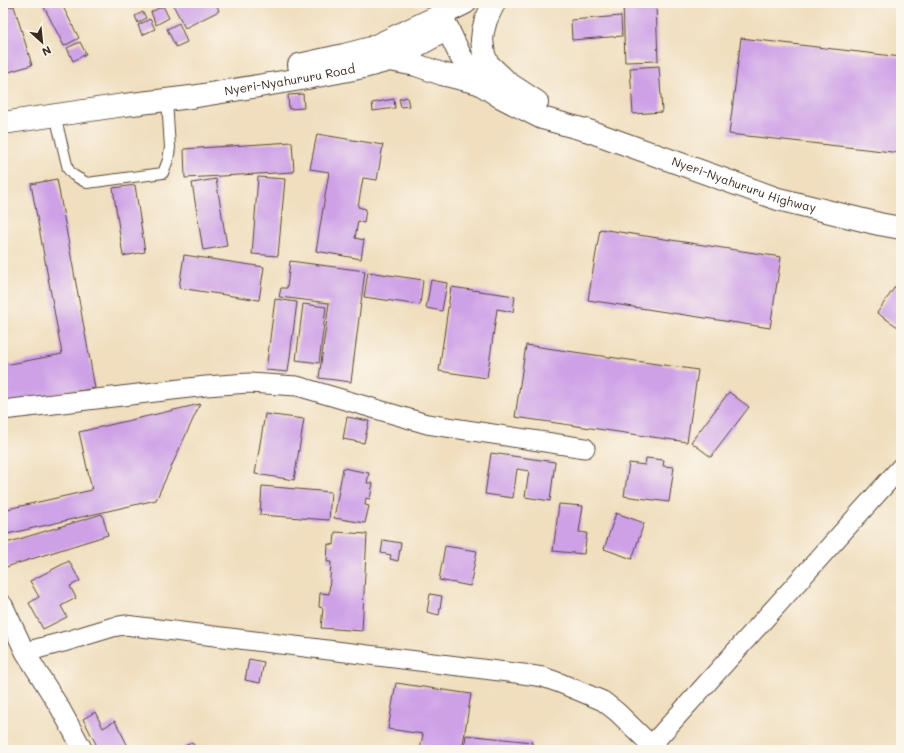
<svg xmlns="http://www.w3.org/2000/svg" width="904" height="753" font-family="Mali,sans-serif">
	<style>
		.building { fill: #cea1e7 }
		.lines { fill: none; stroke-linecap: round; stroke-linejoin: round }
		.lane-casing { stroke: #564536; stroke-width: 12 }
		.street-casing { stroke: #564536; stroke-width: 21 }
		.secondary-casing { stroke: #564536; stroke-width: 24 }
		.highway-casing { stroke: #564536; stroke-width: 24 }
		.lane { stroke: #fff; stroke-width: 10 }
		.street { stroke: #fff; stroke-width: 19 }
		.secondary { stroke: #fff; stroke-width: 22 }
		.highway { stroke: #fff; stroke-width: 22 }
		.labels { text-anchor: middle; stroke-width: 3.5; stroke-linejoin: round; paint-order: stroke }
		.street-label { font-size: 12px; fill: #3b2a1e; stroke: #fbf7ec }
	</style>
	<rect width="100%" height="100%" fill="#fbf7ec"/>
	<filter id="ink" filterUnits="userSpaceOnUse"><feTurbulence type="fractalNoise" baseFrequency=".025" numOctaves="2"/><feDisplacementMap in="SourceGraphic" scale="8" xChannelSelector="R" yChannelSelector="G"/><feConvolveMatrix kernelMatrix="1 2 1 2 8 2 1 2 1" color-interpolation-filters="sRGB"/></filter>
	<filter id="wash" filterUnits="userSpaceOnUse"><feTurbulence type="fractalNoise" baseFrequency=".012" numOctaves="4" result="noise"/><feDisplacementMap in="SourceGraphic" scale="16" xChannelSelector="R" yChannelSelector="G"/><feGaussianBlur stdDeviation="0.9" result="paint"/><feColorMatrix in="noise" values="0 0 0 0 0 0 0 0 0 0 0 0 0 0 0 0 0 1.4 0 .05"/><feComposite in="paint" operator="in"/></filter>
	<g filter="url(#wash)">
		<rect width="100%" height="100%" fill="#f0debe"/>
		<g id="blocks">
			<path class="building" d="M42 3H61L79 38 64 46Z
				M172 3H216L219 11 185 28Z
				M623 3H656L658 61 625 62Z
				M14 6 32 65 9 72 3 52V9Z
				M163 6 169 18 156 25 151 12Z
				M143 12 146 18 138 23 135 16Z
				M621 16 622 36 572 40 571 20Z
				M150 19 155 29 142 35 138 25Z
				M179 23 187 42 176 47 167 29Z
				M741 38 901 57V153L729 134Z
				M80 42 86 54 73 61 67 48Z
				M659 66 662 112 633 114 630 68Z
				M303 94 304 108 289 109 288 95Z
				M407 97 409 106 401 107 399 99Z
				M394 99 395 108 373 111 372 103Z
				M317 134 383 145 377 180 363 178 358 207 366 209 364 223 358 221 355 238 364 240 361 259 316 251 329 172 310 169Z
				M292 142 294 172 185 178 184 149Z
				M258 177 285 179 278 256 252 254Z
				M57 179 95 388 3 405V359H4L5 365 62 354 31 184Z
				M216 179 227 246 203 250 192 183Z
				M135 185 145 252 123 256 113 188Z
				M600 229 781 257 770 328 588 300Z
				M184 255 264 267 259 300 179 288Z
				M290 261 365 271 351 382 319 378 329 303 279 297 281 288H287Z
				M368 272 423 280 420 305 364 297Z
				M901 278V329L877 313Z
				M431 280 447 283 442 311 426 308Z
				M451 287 515 296 513 312 497 309 487 378 439 371Z
				M275 299 297 302 288 372 266 370Z
				M303 304 326 307 319 363 296 360Z
				M526 345 698 370 687 442 515 417Z
				M729 392 749 407 711 457 691 442Z
				M200 404 156 500 3 535V510L92 490 79 432Z
				M265 414 304 419 294 480 255 474Z
				M347 417 369 421 364 443 343 439Z
				M491 453 555 462 550 501 525 497 529 471 517 469 513 498 485 494Z
				M646 458 664 460 663 466 674 467 669 502 624 496 629 463 645 465Z
				M343 468 369 473 367 483H373L370 499 366 498 365 505 369 506 365 523 334 518Z
				M262 486 331 492 329 520 260 515Z
				M559 504 583 506 579 532 587 533 584 554 553 551Z
				M616 513 644 523 632 559 604 549Z
				M102 514 108 535 6 567 3 557V544Z
				M335 532 367 534 362 631 321 628 323 608 319 607 320 593 329 594 331 562H327L328 544 334 545Z
				M383 540 401 543 398 561 390 559 391 555 381 553Z
				M445 546 477 551 470 586 439 580Z
				M69 561 80 581 70 586 76 598 61 606 67 617 43 629 29 603 39 597 30 581Z
				M430 594 442 596 439 615 427 612Z
				M249 659 264 662 260 683 245 680Z
				M396 683 471 694 462 750H420L423 734 388 729Z
				M95 712 103 728 115 721 130 750H99L83 719Z
				M466 735 532 742 531 750H464Z
				M192 742 197 750H179Z"/>
		</g>
	</g>
	<g filter="url(#ink)">
		<use href="#blocks" fill-opacity="0" stroke="#564536" stroke-width="1"/>
		<g class="lines">
			<defs>
				<path id="lane" d="M55 115 68 169 73 175 87 183 163 173 168 160 170 148 167 100"/>
				<path id="street" d="M3 410 206 386 249 383 297 386 427 424 585 448
					M3 605 25 652 67 641 113 627 125 625 523 674 543 677 560 683 603 701 617 712 651 745
					M25 652 60 708 83 750
					M647 750 901 467"/>
				<g id="secondary">
					<path d="M299 65 344 55 371 48 441 15"/>
					<path id="s1" d="M3 123 124 105 191 97 307 78 364 67 390 60 448 29"/>
				</g>
				<g id="highway">
					<path id="s2" d="M465 3 441 15 460 55 467 67 479 83 499 96 542 118 589 131 778 199 879 224 901 228"/>
					<path d="M494 3 486 20 483 31 482 40 484 55 488 64 508 83 537 102"/>
					<path d="M390 60 416 65 442 74 479 83"/>
				</g>
			</defs>
			<use href="#lane" class="lane-casing"/>
			<use href="#street" class="street-casing"/>
			<use href="#secondary" class="secondary-casing"/>
			<use href="#highway" class="highway-casing"/>
			<use href="#lane" class="lane"/>
			<use href="#street" class="street"/>
			<use href="#secondary" class="secondary"/>
			<use href="#highway" class="highway"/>
		</g>
	</g>
	<g class="labels">
		<g class="street-label">
			<text dy="4" stroke="none"><textPath href="#s1" startOffset="290">Nyeri-Nyahururu Road</textPath></text>
			<text dy="4" stroke="none"><textPath href="#s2" startOffset="390">Nyeri-Nyahururu Highway</textPath></text>
		</g>
	</g>
	<rect width="904" height="753" fill="none" stroke="#fbf7ec" stroke-width="16"/>
	<g transform="translate(42 42) rotate(153)" stroke="#fbf7ec" stroke-width="3" paint-order="stroke">
	<path d="M0-3L7 15L0 10L-7 15Z" fill="#3b2a1e"/>
	<text y="-6" font-size="11" font-weight="bold" text-anchor="middle" fill="#3b2a1e">N</text>
	</g>
</svg>
